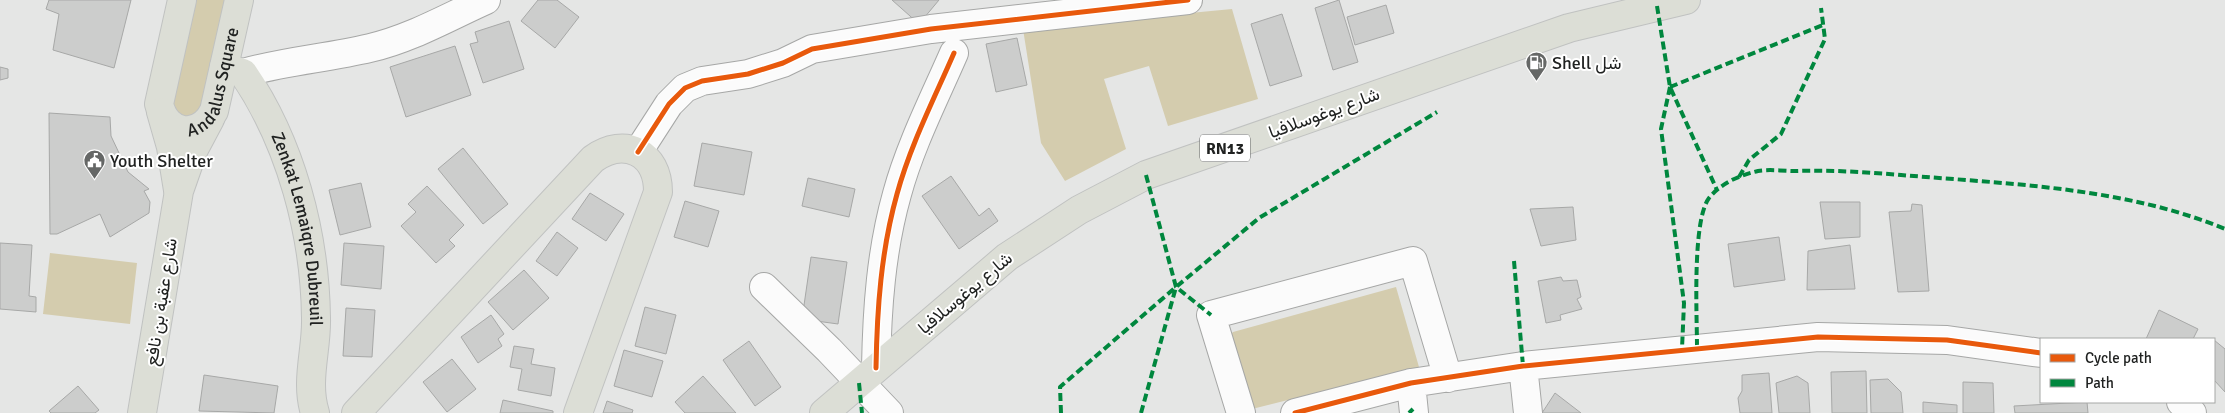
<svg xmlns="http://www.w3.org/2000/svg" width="2225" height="413" font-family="Signika,Vazirmatn,sans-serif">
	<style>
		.green { fill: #d4ccae }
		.building { fill: #cccdcc; stroke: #a7a8a7 }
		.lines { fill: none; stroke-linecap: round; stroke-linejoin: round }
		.minor-casing { stroke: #a6a7a6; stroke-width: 30 }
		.major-casing { stroke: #c0c2c1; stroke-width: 30 }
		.minor { stroke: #fbfbfb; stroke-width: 28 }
		.major { stroke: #dcded6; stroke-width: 28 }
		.quiet { stroke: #00873e; stroke-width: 4; stroke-dasharray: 8 4; stroke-linecap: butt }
		.cycleway-casing { stroke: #fff; stroke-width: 8 }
		.cycleway { stroke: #e8590c; stroke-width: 5 }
		.labels { text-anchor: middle; stroke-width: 4; stroke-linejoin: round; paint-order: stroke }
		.shield { fill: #fff; stroke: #636464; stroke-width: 1 }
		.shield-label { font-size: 16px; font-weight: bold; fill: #202221 }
		.poi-label { font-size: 18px; fill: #202221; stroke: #fff; text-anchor: start }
		.street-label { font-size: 18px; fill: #202221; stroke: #fff }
	</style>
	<rect width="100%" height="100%" fill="#e5e6e5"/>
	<path class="green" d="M195 0H226L201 107 199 111 187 119 175 113 172 100Z
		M1232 9 1258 99 1168 126 1149 66 1104 79 1126 149 1065 181 1041 143 1023 29Z
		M50 253 137 263 130 324 43 314Z
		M1396 287 1419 367 1244 411 1226 339 1233 332Z"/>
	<path class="building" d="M49 0H131L114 68 53 50 59 14 46 9Z
		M538 0H557L579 17 555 48 521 21Z
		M892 0H939L919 24Z
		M1339 0 1358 62 1333 70 1315 8Z
		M1386 5 1394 33 1355 45 1347 17Z
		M1282 14 1302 76 1270 86 1251 24Z
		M509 21 524 69 483 83 470 44 478 42 475 32Z
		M1017 38 1027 85 996 92 986 44Z
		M455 46 471 95 406 117 390 67Z
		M0 67 8 69V78L0 80Z
		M49 113 110 117 111 136 128 172 149 189 144 191 150 202 149 213 110 237 100 214 57 234H50Z
		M702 143 752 152 744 195 694 186Z
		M463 148 508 204 483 224 438 169Z
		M951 176 979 216 989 208 998 221 959 249 922 196Z
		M808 178 855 189 849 217 802 206Z
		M361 183 371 227 340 235 329 190Z
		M427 186 464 225 449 240 455 246 436 263 401 226 416 212 408 204Z
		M590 193 624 214 606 241 572 219Z
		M685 201 719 211 708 247 674 237Z
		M1820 202H1860V237L1825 239Z
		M1912 204 1922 205 1929 291 1898 292 1889 212 1911 211Z
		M1573 207 1576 240 1541 246 1530 209Z
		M557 232 578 248 557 276 536 261Z
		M1779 237 1785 280 1734 287 1728 244Z
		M0 243 32 245 29 296 36 297V312L0 309Z
		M344 243 384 246 381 289 341 285Z
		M1850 245 1855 289 1807 290 1808 251Z
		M811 257 847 262 838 324 802 319Z
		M524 270 549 298 513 330 488 302Z
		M1561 277 1563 281 1577 280 1581 297 1577 299 1582 309 1560 315 1561 320 1546 323 1538 281Z
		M645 307 676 315 666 354 635 346Z
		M346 308 375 310 372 357 343 356Z
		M2159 310 2198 329 2193 339H2146Z
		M491 315 504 334 498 339 502 346 478 363 461 337Z
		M2214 340 2225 349V392L2214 380Z
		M749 341 781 387 755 406 723 360Z
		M514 346 534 349 531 364 555 368 551 396 518 390 522 369 510 367Z
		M624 350 663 361 652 397 614 386Z
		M452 359 476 389 447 412 423 382Z
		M1866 371 1867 413H1832L1831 372Z
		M1769 373 1772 413H1740L1738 398 1742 391V375Z
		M204 375 278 386 274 413 199 411Z
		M703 376 736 413H685L675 402Z
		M1797 376 1808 383 1810 413H1779L1776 383Z
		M1888 379 1901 392 1903 413H1871L1870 380Z
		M1963 382 1993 383 1994 413H1963Z
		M78 386 99 410 95 413H51L49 411Z
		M1555 393 1581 413H1542Z
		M503 400 553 411V413H500Z
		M607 401 633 410 632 413H603Z
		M1923 402 1957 405V413H1923Z
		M2087 402 2088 413H2015L2014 406Z"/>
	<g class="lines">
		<defs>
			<path id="minor" d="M243 73C285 61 328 58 370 48 410 39 448 17 486 0
				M638 152 669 104 685 88 702 81 748 74 783 63 812 49 931 29 1188 0
				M764 287 829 350 889 413
				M1523 366 1528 413
				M876 368C877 309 881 251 897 194 910 146 934 99 954 53
				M1411 383 1414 413
				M2181 402 2192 413
				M1241 413 1211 315 1413 261 1448 378
				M1295 413 1411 383 1523 366 1818 337 1947 340 2041 353"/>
			<g id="major">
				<path id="s1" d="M182 0 159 104C166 135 199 140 214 111L239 0"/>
				<path id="s2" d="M224 67 243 73C291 143 315 234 316 318 317 350 305 381 315 413"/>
				<path d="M161 112 171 147 178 190"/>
				<path d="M142 413 179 191 193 151 210 119"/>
				<path d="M356 413 593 159C625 136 658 153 658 192L578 413"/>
				<path d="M824 413 1007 257 1079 210 1146 175 1569 28 1686 0"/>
			</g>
		</defs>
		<use href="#minor" class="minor-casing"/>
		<use href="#major" class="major-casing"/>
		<use href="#minor" class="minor"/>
		<use href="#major" class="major"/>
		<path class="quiet" d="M1657 6 1670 87 1717 190
			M1670 87 1661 129 1684 303 1682 349
			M1670 87 1823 25
			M1146 175 1176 287 1211 315
			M1739 177 1749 160 1781 134 1825 39 1821 8
			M1514 261 1523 366
			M1697 347C1697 315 1692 221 1709 198 1721 183 1740 175 1758 171 1769 169 1784 171 1796 171 1831 170 1866 172 1901 175 2009 184 2124 187 2225 229
			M859 383 862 413
			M1061 413 1060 387 1176 287
			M1141 413 1176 287 1259 218 1437 112
			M1409 413 1413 409"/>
		<defs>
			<path id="cycleway" d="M638 152 669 104 685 88 702 81 748 74 783 63 812 49 931 29 1188 0
				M876 368C877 309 881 251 897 194 910 146 934 99 954 53
				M1295 413 1411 383 1523 366 1818 337 1947 340 2041 353"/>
		</defs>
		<use href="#cycleway" class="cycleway-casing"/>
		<use href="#cycleway" class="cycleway"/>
	</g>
	<defs>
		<symbol id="fuel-pin" viewBox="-11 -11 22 30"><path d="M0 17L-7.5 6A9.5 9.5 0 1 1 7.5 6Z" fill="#656766" stroke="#fff"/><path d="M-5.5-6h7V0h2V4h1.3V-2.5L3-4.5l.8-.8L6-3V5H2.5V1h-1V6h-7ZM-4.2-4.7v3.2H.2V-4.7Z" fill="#fff"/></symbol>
		<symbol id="civic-pin" viewBox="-11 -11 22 30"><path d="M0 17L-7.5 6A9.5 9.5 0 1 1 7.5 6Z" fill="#656766" stroke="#fff"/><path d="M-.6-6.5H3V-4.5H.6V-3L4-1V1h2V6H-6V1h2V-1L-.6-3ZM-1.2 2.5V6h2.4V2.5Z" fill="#fff"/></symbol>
	</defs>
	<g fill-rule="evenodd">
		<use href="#fuel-pin" x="1524" y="50" width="25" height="34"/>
		<use href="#civic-pin" x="82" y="148" width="25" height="34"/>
	</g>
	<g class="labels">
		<rect class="shield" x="1200" y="134.5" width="50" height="27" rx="4"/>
		<g class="shield-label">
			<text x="1225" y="154">RN13</text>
		</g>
		<g class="poi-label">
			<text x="1552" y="69">Shell شل</text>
			<text x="110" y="167">Youth Shelter</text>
		</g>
		<g class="street-label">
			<text dy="6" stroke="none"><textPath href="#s1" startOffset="208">Andalus Square</textPath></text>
			<text transform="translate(1324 113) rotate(-20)" y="6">شارع يوغوسلافيا</text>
			<text dy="6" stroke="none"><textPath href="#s2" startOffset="188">Zenkat Lemaiqre Dubreuil</textPath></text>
			<text transform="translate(965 293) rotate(-40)" y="6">شارع يوغوسلافيا</text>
			<text transform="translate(161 302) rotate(-81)" y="6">شارع عقبة بن نافع</text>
		</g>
	</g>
	<rect x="2040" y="338" width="175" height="65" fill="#ffffff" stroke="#a6a7a6"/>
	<rect x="2050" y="354" width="25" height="8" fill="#e8590c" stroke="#a6a7a6"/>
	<text x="2085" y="363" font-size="15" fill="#202221">Cycle path</text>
	<rect x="2050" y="379" width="25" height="8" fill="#00873e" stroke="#a6a7a6"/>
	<text x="2085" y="388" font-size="15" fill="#202221">Path</text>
</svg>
